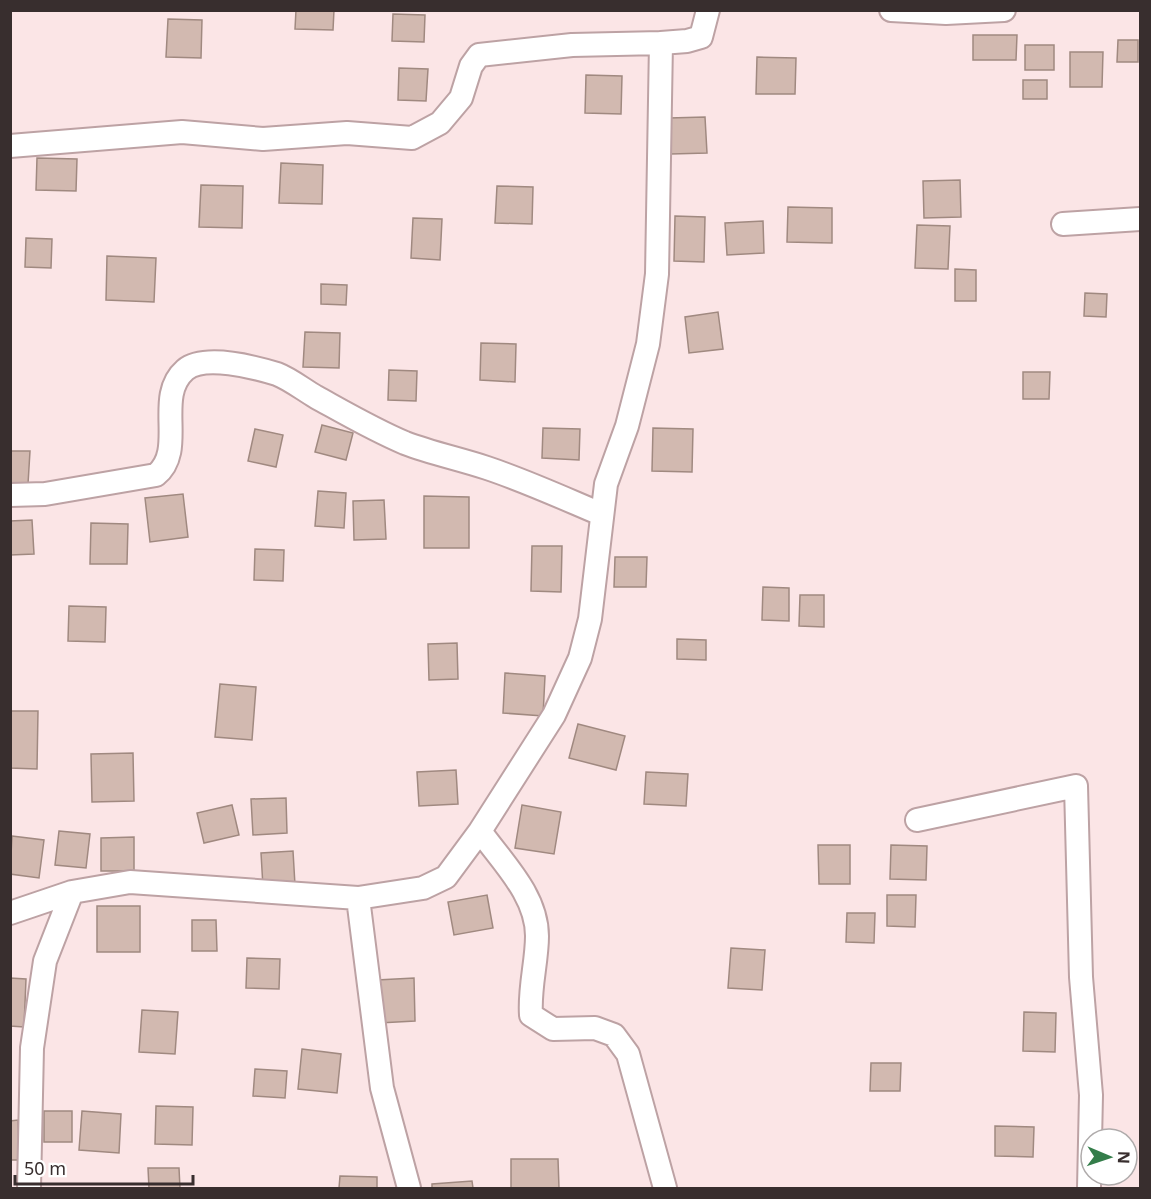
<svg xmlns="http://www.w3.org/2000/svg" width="1151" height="1199" font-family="'Noto Sans',sans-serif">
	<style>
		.building { fill: #d2b9b0; stroke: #a08980; stroke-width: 1.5 }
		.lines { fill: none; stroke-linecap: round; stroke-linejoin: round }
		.minor-casing { stroke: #bda2a4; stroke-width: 26 }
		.minor { stroke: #fff; stroke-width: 22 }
	</style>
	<rect width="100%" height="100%" fill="#fbe5e6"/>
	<path class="building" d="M296 10H334L333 30 295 29Z
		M393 14 425 15 424 42 392 41Z
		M168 19 202 20 201 58 166 57Z
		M973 35H1017L1016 60H973Z
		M1118 40H1138V62H1117Z
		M1025 45H1054V70H1025Z
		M1070 52H1103L1102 87H1070Z
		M757 57 796 58 795 94H756Z
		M399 68 428 69 426 101 398 100Z
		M586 75 622 76 621 114 585 113Z
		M1023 80H1047V99H1023Z
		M705 117 707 153 671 154 669 118Z
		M37 158 77 159 76 191 36 190Z
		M281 163 323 165 322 204 279 203Z
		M960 180 961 217 924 218 923 181Z
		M201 185 243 186 242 228 199 227Z
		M497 186 533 187 532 224 495 223Z
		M788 207 832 208V243L787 242Z
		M675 216 705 217 704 262 674 261Z
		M413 218 442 219 440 260 411 258Z
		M763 221 764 253 727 255 725 223Z
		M917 225 950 226 948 269 915 268Z
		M26 238 52 239 51 268 25 267Z
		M107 256 156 258 154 302 106 300Z
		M955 269 976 270V301H955Z
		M321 284 347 285 346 305 321 304Z
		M1085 293 1107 294 1106 317 1084 316Z
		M718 312 723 349 689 353 685 317Z
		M305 332 340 333 339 368 303 367Z
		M481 343 516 344 515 382 480 380Z
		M389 370 417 371 416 401 388 400Z
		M1023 372H1050L1049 399H1023Z
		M322 425 353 433 346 460 315 452Z
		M543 428 580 429 579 460 542 458Z
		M653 428 693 429 692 472 652 471Z
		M255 429 283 435 276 467 248 461Z
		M10 451H30L28 484 10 483Z
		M318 491 346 493 344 528 315 526Z
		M183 494 188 537 150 542 145 498Z
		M424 496 469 497V548H424Z
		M384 500 386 539 354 540 353 501Z
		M32 520 34 554 10 555V521Z
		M91 523 128 524 127 564H90Z
		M532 546H562L561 592 531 591Z
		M255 549 284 550 283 581 254 580Z
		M615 557H647L646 587H614Z
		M763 587 789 588V621L762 620Z
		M800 595H824V627L799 626Z
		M69 606 106 607 105 642 68 641Z
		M677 639 706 640V660L677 659Z
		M457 643 458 679 429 680 428 644Z
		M505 673 545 676 543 716 503 713Z
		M220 684 256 687 252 740 215 737Z
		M10 711H38L37 769 10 768Z
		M578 724 625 736 616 770 569 758Z
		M133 753 134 801 92 802 91 754Z
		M456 770 458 804 419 806 417 772Z
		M646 772 688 774 686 806 644 804Z
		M286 798 287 833 253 835 251 799Z
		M232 805 239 835 204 843 197 813Z
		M522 805 561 812 554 854 515 848Z
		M59 831 90 834 86 868 55 865Z
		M12 836 44 840 39 878 10 874Z
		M134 837V871H101V838Z
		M818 845H850V884H819Z
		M891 845 927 846 926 880 890 879Z
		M293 851 295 885 263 887 261 853Z
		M487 895 493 928 454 935 448 902Z
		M887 895H916L915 927 887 926Z
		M97 906H140V952H97Z
		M847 913H875L874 943 846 942Z
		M192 920H216L217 951H192Z
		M731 948 765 950 762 990 728 988Z
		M247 958 280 959 279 989 246 988Z
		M10 978 26 979 24 1027 10 1026Z
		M414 978 415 1021 379 1023 377 980Z
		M142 1010 178 1012 175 1054 139 1052Z
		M1024 1012 1056 1013 1055 1052 1023 1051Z
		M302 1049 341 1054 337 1093 298 1089Z
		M871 1063H901L900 1091H870Z
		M255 1069 287 1071 285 1098 253 1096Z
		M156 1106 193 1107 192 1145 155 1144Z
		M44 1111H72V1142H44Z
		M82 1111 121 1114 119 1153 79 1150Z
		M18 1120 19 1160H10V1121Z
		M995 1126 1034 1127 1033 1157 995 1156Z
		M511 1159H558L559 1188H511Z
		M148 1168H179L180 1188H149Z
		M340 1176 377 1177V1188H339Z
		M472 1181 473 1188H432V1184Z"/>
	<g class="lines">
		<defs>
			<path id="minor" d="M891 10 946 13 1004 10
				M661 43 687 41 701 37 708 10
				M10 146 182 132 263 139 347 133 412 138 440 123 461 98 471 66 479 55 572 45 661 43 657 274 648 344 627 426 606 484 590 619 580 658 554 715 480 831C502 862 537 895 537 936 537 962 529 988 531 1015L553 1029 595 1028 614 1035 628 1054 665 1188
				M1063 224 1140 219
				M10 495 45 494 156 475C187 450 154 397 185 370 204 354 254 367 277 374 290 379 304 390 316 397 345 413 374 430 405 443 431 453 460 459 487 468 526 481 563 498 601 514
				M917 820 1076 786 1081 977 1091 1095 1089 1188
				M358 898 382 1088 409 1188
				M10 913 72 892 130 882 358 898 423 888 446 877 480 831
				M29 1188 32 1048 45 961 72 892"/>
		</defs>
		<use href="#minor" class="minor-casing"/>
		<use href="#minor" class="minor"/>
	</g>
	<rect width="1151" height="1199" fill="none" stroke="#382e2e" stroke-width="24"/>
	<g transform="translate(1109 1157) rotate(92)"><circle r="28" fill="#ffffff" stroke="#afabab" stroke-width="1.5"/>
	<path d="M0-4.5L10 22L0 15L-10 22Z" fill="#347d4a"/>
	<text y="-9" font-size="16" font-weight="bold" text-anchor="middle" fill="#382e2e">N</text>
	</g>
	<path d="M15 1175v9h178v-9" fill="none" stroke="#382e2e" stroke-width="3"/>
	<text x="24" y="1175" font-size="18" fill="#382e2e" stroke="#ffffff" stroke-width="4.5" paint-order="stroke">50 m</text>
</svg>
